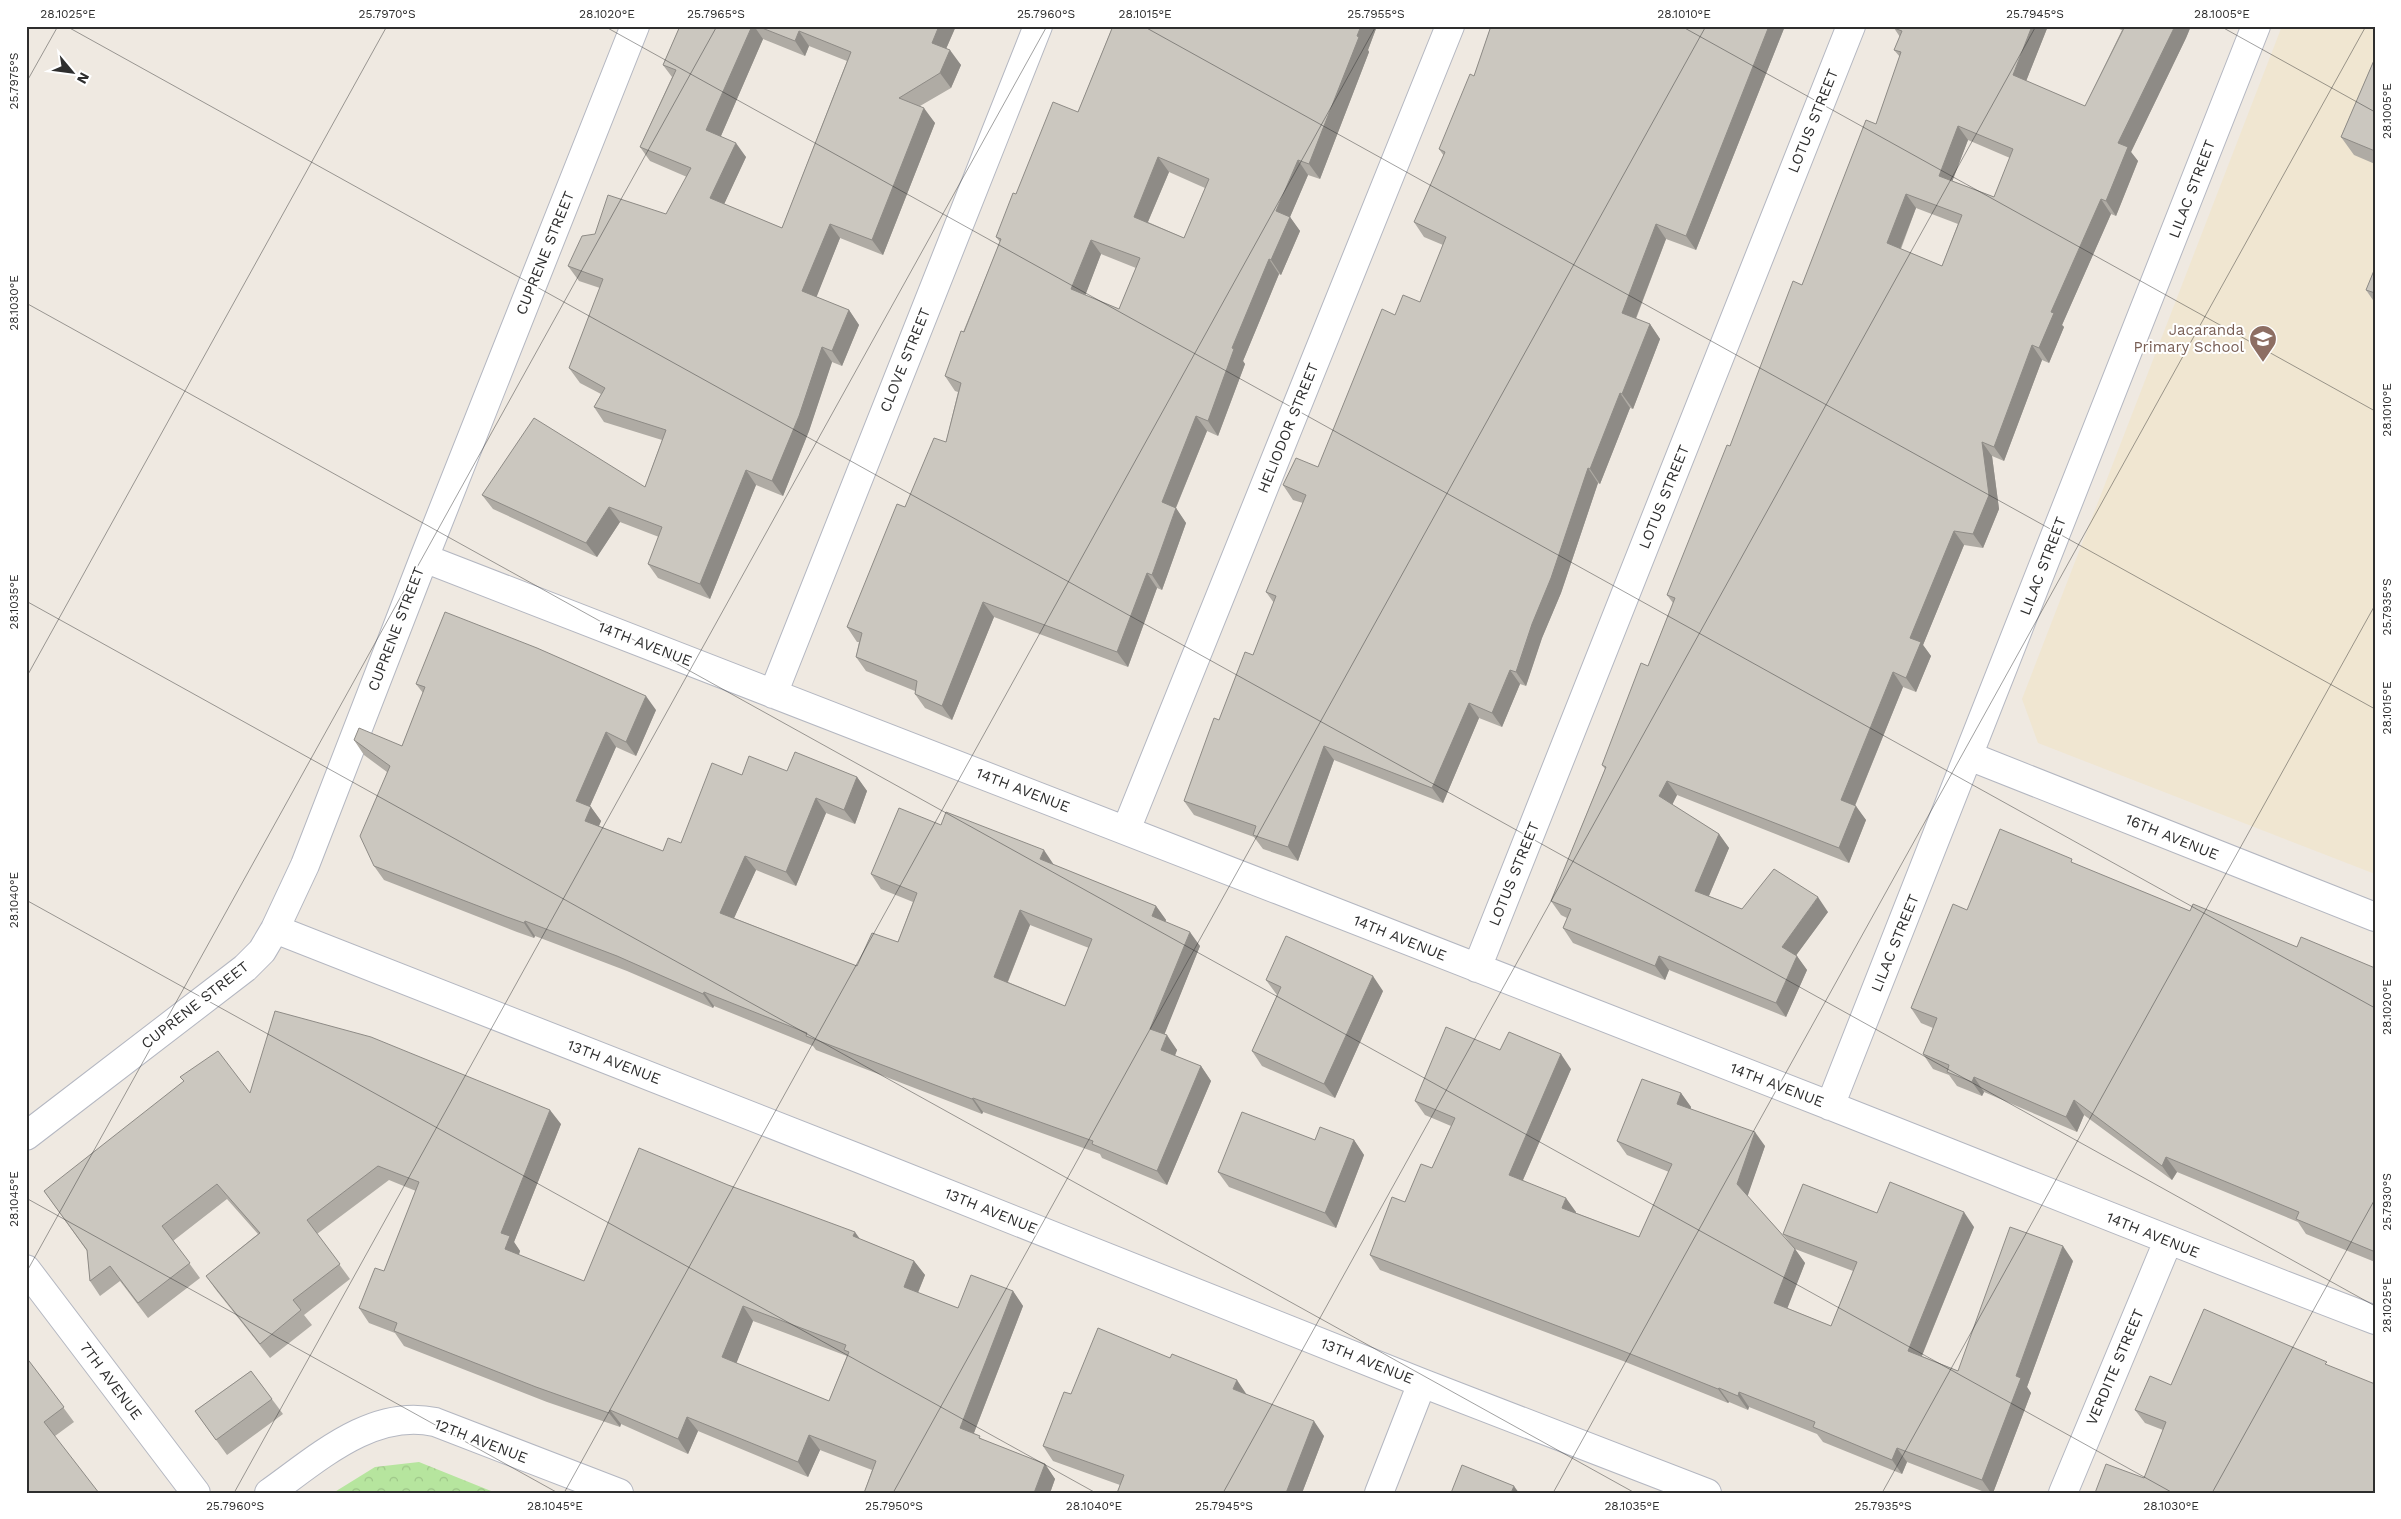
<svg xmlns="http://www.w3.org/2000/svg" width="2401" height="1519" font-family="'Work Sans',sans-serif">
	<style>
		.education { fill: #f0e6d1 }
		.forest { fill: url(#forest-crowns) }
		.lines { fill: none; stroke-linecap: round; stroke-linejoin: round }
		.street-casing { stroke: #b4b7c1; stroke-width: 30 }
		.street { stroke: #fff; stroke-width: 28 }
		.wall { fill: #afaba4; fill-rule: evenodd }
		.shaded-wall { fill: #8e8b86 }
		.building { fill: #cbc7bf; stroke: #8e8b86; fill-rule: evenodd }
		.ticks { fill: none; stroke: #2e2e2e; stroke-width: 1; stroke-opacity: 0.45 }
		.labels { text-anchor: middle; stroke-width: 4; stroke-linejoin: round; paint-order: stroke }
		.street-label { font-size: 15px; fill: #2e2e2e; stroke: #fff }
		.education-label { font-size: 15px; fill: #785e54; stroke: #fff; text-anchor: end }
		.neatline { fill: none; stroke: #2e2e2e; stroke-width: 2 }
		.ticks-label { font-size: 12px; text-anchor: middle; fill: #2e2e2e }
	</style>
	<defs>
		<pattern id="forest-crowns" width="20" height="18" patternUnits="userSpaceOnUse" patternTransform="scale(1.25)"><rect width="20" height="18" fill="#b6e59e"/><path d="M2 6a3 3 0 1 1 6 0M12 15a3 3 0 1 1 6 0" fill="none" stroke="#9dc588"/></pattern>
	</defs>
	<rect width="100%" height="100%" fill="#efe9e1"/>
	<path class="education" d="M2282 26H2375V874L2038 743 2022 699Z"/>
	<path class="forest" d="M419 1462 496 1493H333L375 1467Z"/>
	<g class="lines">
		<defs>
			<path id="street" d="M424 558C892 739 1359 921 1826 1104 2009 1176 2191 1250 2375 1320
				M773 694 1038 26
				M1969 756 2375 917
				M1126 830 1450 26
				M275 929 863 1160 1422 1383 1707 1493
				M1477 968 1851 26
				M1830 1106 2256 26
				M26 1136 245 968 262 951 275 929 305 865 424 558 635 26
				M26 1269 196 1493
				M269 1493C317 1459 372 1408 435 1422L619 1493
				M1379 1493 1422 1383
				M2063 1493 2168 1241"/>
		</defs>
		<use href="#street" class="street-casing"/>
		<use href="#street" class="street"/>
	</g>
	<path class="wall" d="M680 26H956L946 49 961 65 951 88 920 106 935 123 883 255 840 238 816 297 849 310 859 325 842 366 832 362 809 431 783 496 756 485 710 599 658 578 648 564 659 537 620 522 597 557 493 509 482 495 645 487 662 440 604 422 594 407 601 394 580 383 569 368 600 288 579 281 568 266 595 234 666 214 687 177 650 161 640 147 672 77 663 65ZM763 39 805 56 809 46 847 61 782 228 724 204 746 157 721 136Z
		M1109 26H1377L1368 50 1369 52 1320 179 1308 175 1290 217 1300 231 1281 275 1279 274 1243 361 1245 364 1218 436 1207 431 1176 508 1186 523 1162 590 1157 588 1128 667 994 617 952 720 925 708 915 694V691L866 671 856 657 859 642H857L847 627 905 507 946 442 958 392 955 391 945 376 1000 242 996 237 1016 194 1078 112 1112 28ZM1169 172 1205 188 1184 238 1148 222ZM1101 254 1136 268 1119 309 1085 295Z
		M1491 26H1785L1696 250 1666 239 1636 319 1650 324 1660 339 1633 409 1630 408 1600 484 1598 483 1561 593 1542 638 1526 686 1520 684 1502 727 1479 718 1443 803 1334 760 1298 861 1263 849 1254 837 1194 815 1184 801 1219 720 1253 655 1274 603 1266 592 1303 503 1293 500 1283 485 1318 467 1395 315 1420 302 1443 245 1424 237 1414 222 1444 156 1439 149 1474 76Z
		M1894 26H2048L2026 81 2085 106 2122 30 2111 26H2191L2186 38 2131 152 2138 161 2116 216 2111 214 2062 325 2064 327 2049 363 2042 360 2004 461 1992 456 1999 509 1983 548 1964 545 1923 645 1931 656 1916 692 1903 687 1855 806 1866 820 1849 863 1677 795 1672 805 1719 834 1729 848 1709 896 1742 909 1828 912 1796 955 1807 970 1786 1017 1669 970 1665 980 1573 943 1563 928 1567 918 1561 915 1551 901 1605 769 1602 765 1648 666 1673 603 1667 595 1730 446 1802 285 1876 124 1900 57 1894 50 1900 37 1894 28ZM1968 140 2010 158 1994 197 1952 181ZM1916 208 1958 224 1942 266 1901 249Z
		M2375 58V164L2354 155 2341 137Z
		M2375 268V303L2366 290Z
		M416 684 656 710 636 756 616 747 590 806 601 821 599 826 663 851 681 843 742 775 787 771 857 777 867 791 855 824 826 813 796 886 756 870 734 918 857 966 898 942 913 902 881 889 871 874 941 825 1054 865 1156 906 1166 920 1165 922 1200 946 1164 1034 1177 1050 1175 1056 1201 1066 1211 1081 1167 1185 1102 1158 1100 1154 983 1112 982 1114 816 1050 813 1046 714 1006 713 1008 627 971 535 936 534 938 517 932 384 880 374 866 387 772 364 755 354 740 402 746 423 693ZM1030 925 1089 948 1065 1006 1008 982Z
		M2076 865 2190 911 2297 947 2375 968V1262L2306 1234 2298 1222 2177 1172 2172 1180 2084 1115 2077 1132 1984 1092 1982 1096 1957 1086 1949 1075 1933 1069 1923 1054 1933 1028 1921 1023 1911 1008 1967 910Z
		M1266 980 1383 991 1335 1098 1262 1066 1252 1051 1277 995Z
		M1500 1050 1571 1069 1523 1180 1576 1212V1213L1639 1237 1669 1172 1627 1155 1617 1141 1681 1093 1691 1107V1109L1765 1146 1747 1196 1790 1243 1783 1234 1877 1213 1974 1227 1922 1356 1958 1371 2073 1261 2027 1387 2031 1393 1993 1493H1987L1907 1462 1902 1474 1823 1442 1817 1434 1749 1407 1748 1410 1729 1402 1728 1403 1623 1361 1380 1270 1370 1255 1405 1202 1432 1168 1451 1126 1425 1115 1415 1101ZM1795 1249 1853 1271 1831 1326 1787 1308 1805 1263Z
		M250 1093 561 1124 514 1242 520 1251 519 1255 584 1281 728 1185 914 1261 925 1275 918 1293 958 1308 1013 1291 1023 1306 974 1433 983 1440 1045 1464 1055 1479 1050 1493H864L872 1470 820 1450 808 1477 698 1431 688 1454 621 1424 620 1427 547 1402 404 1346 395 1333 369 1323 359 1308 384 1271 416 1191 389 1180 317 1234 350 1279 304 1315 312 1325 270 1358 216 1290 206 1276 258 1234 227 1199 173 1241 200 1278 148 1318 120 1281 100 1296 90 1281 87 1251 44 1191ZM753 1321 847 1356 829 1401 736 1363Z
		M1315 1140H1354L1364 1155 1336 1228 1229 1187 1218 1172Z
		M26 1357 74 1422 55 1436 26 1493Z
		M2327 1362 2144 1478 2163 1430 2145 1423 2135 1410 2171 1385Z
		M251 1371 283 1414 227 1455 195 1411Z
		M1071 1394 1247 1395 1324 1436 1302 1493H1117L1120 1485 1053 1461 1043 1446Z"/>
	<path class="shaded-wall" d="M752 26H754L763 39 717 145 706 130Z
		M939 26H956L942 58 932 43Z
		M1361 26H1377L1368 50 1369 52 1320 179 1309 164Z
		M1769 26H1785L1696 250 1686 236Z
		M2032 26H2048L2023 89 2013 75Z
		M2175 26H2191L2186 38 2131 152 2138 161 2116 216 2106 201 2118 143Z
		M799 31 809 46 805 56 795 41Z
		M950 50 961 65 951 88 940 73Z
		M924 108 935 123 883 255 872 240Z
		M1958 126 1968 140 1949 190 1939 176Z
		M736 143 746 157 720 213 710 198Z
		M1158 157 1169 172 1144 231 1134 217Z
		M1298 160 1308 175 1290 217 1300 231 1281 275 1271 260 1276 211Z
		M1906 194 1916 208 1897 257 1887 243Z
		M2101 199 2111 214 2062 325 2064 327 2049 363 2039 348 2051 312Z
		M830 224 840 238 813 306 802 291Z
		M1656 224 1666 239 1632 328 1622 313Z
		M1091 240 1101 254 1082 304 1071 289Z
		M1269 259 1279 274 1243 361 1245 364 1218 436 1208 421 1232 348Z
		M849 310 859 325 842 366 832 351Z
		M1650 324 1660 339 1633 409 1622 394Z
		M2032 345 2042 360 2004 461 1994 447Z
		M822 347 832 362 809 431 783 496 772 481Z
		M1620 393 1630 408 1600 484 1590 469Z
		M1196 416 1207 431 1172 517 1162 502Z
		M1982 442 1992 456 1999 509 1983 548 1973 534Z
		M1588 468 1598 483 1561 593 1542 638 1526 686 1516 672 1532 624Z
		M746 470 756 485 710 599 700 584Z
		M609 507 620 522 597 557 586 543Z
		M1176 508 1186 523 1162 590 1152 575Z
		M1954 531 1964 545 1923 645 1931 656 1916 692 1906 678 1910 638Z
		M1147 573 1157 588 1128 667 1117 652Z
		M983 602 994 617 952 720 942 706Z
		M1510 670 1520 684 1502 727 1492 713Z
		M1893 672 1903 687 1851 815 1841 800Z
		M646 696 656 710 636 756 626 742Z
		M1469 703 1479 718 1443 803 1432 788Z
		M606 732 616 747 586 815 576 801Z
		M1324 746 1334 760 1298 861 1288 847Z
		M857 777 867 791 855 824 844 810Z
		M1667 781 1677 795 1669 811 1659 796Z
		M816 798 826 813 796 886 786 872Z
		M1856 806 1866 820 1849 863 1839 848Z
		M591 807 601 821 595 835 585 821Z
		M1719 834 1729 848 1705 905 1695 891Z
		M1044 850 1054 865 1040 859Z
		M745 856 756 870 730 927 720 913Z
		M1818 897 1828 912 1792 961 1782 947Z
		M1156 906 1166 920 1162 931 1152 916Z
		M1020 910 1030 925 1004 991 994 977Z
		M525 921 535 936 534 938 524 923Z
		M1190 932 1200 946 1161 1043 1150 1029Z
		M1659 956 1669 970 1665 980 1655 966Z
		M1797 956 1807 970 1786 1017 1776 1003Z
		M1373 976 1383 991 1335 1098 1324 1084Z
		M704 992 714 1006 713 1008 703 994Z
		M1167 1035 1177 1050 1171 1065 1161 1050Z
		M1561 1054 1571 1069 1519 1189 1509 1175Z
		M1201 1066 1211 1081 1167 1185 1157 1171Z
		M1974 1077 1984 1092 1982 1096 1972 1082Z
		M1681 1093 1691 1107 1687 1118 1677 1104Z
		M973 1098 983 1112 982 1114 972 1099Z
		M2074 1100 2084 1115 2077 1132 2066 1117Z
		M550 1110 561 1124 514 1242 520 1251 515 1264 505 1249 501 1233Z
		M1755 1132 1765 1146 1747 1198 1737 1184Z
		M1354 1140 1364 1155 1336 1228 1325 1213Z
		M2166 1157 2177 1172 2172 1180 2162 1166Z
		M1566 1198 1576 1212 1572 1222 1562 1208Z
		M1964 1212 1974 1227 1918 1365 1908 1351Z
		M855 1232 865 1246 853 1236Z
		M2063 1246 2073 1261 2027 1387 2031 1393 1993 1493H1991L1982 1480 2016 1376Z
		M1795 1249 1805 1263 1784 1317 1774 1303Z
		M914 1261 925 1275 914 1302 904 1287Z
		M1013 1291 1023 1306 970 1443 960 1428Z
		M743 1306 753 1321 733 1372 722 1357Z
		M1237 1380 1247 1395 1233 1389Z
		M1719 1388 1729 1402 1728 1403 1718 1389Z
		M1739 1392 1749 1407 1748 1410 1738 1396Z
		M610 1410 621 1424 620 1427 609 1413Z
		M687 1417 698 1431 688 1454 678 1439Z
		M1314 1421 1324 1436 1302 1493H1286Z
		M809 1435 820 1450 808 1477 798 1462Z
		M1897 1448 1907 1462 1902 1474 1892 1460Z
		M1045 1464 1055 1479 1050 1493H1034Z
		M1514 1486 1519 1493H1511Z"/>
	<path class="building" d="M680 26H752L706 130 736 143 710 198 782 228 851 52 799 31 795 41 757 26H939L932 43 950 50 940 73 899 98 924 108 872 240 830 224 802 291 849 310 832 351 822 347 799 416 772 481 746 470 700 584 648 564 662 527 609 507 586 543 482 495 534 418 645 487 666 430 594 407 605 388 569 368 603 279 568 266 582 236 595 234 608 195 666 214 691 168 640 147 676 70 663 65Z
		M1113 26H1361L1357 36 1359 37 1309 164 1298 160 1276 211 1290 217 1271 260 1269 259 1232 348 1234 349 1208 421 1196 416 1162 502 1176 508 1152 575 1147 573 1117 652 983 602 942 706 915 694 917 681 856 657 862 633 847 627 897 504 905 507 934 438 946 442 961 383 945 376 961 331 964 332 1001 239 996 237 1013 193 1016 194 1053 102 1078 112ZM1158 157 1209 179 1184 238 1134 217ZM1091 240 1140 258 1119 309 1071 289Z
		M1491 26H1769L1686 236 1656 224 1622 313 1650 324 1622 394 1620 393 1590 469 1588 468 1551 578 1532 624 1516 672 1510 670 1492 713 1469 703 1432 788 1324 746 1288 847 1253 835 1256 826 1184 801 1214 718 1219 720 1245 652 1253 655 1276 596 1266 592 1306 495 1283 485 1296 458 1318 467 1382 309 1395 315 1403 295 1420 302 1446 237 1414 222 1445 152 1439 149 1470 74 1474 76Z
		M1894 26H2032L2013 75 2085 106 2125 26H2175L2118 143 2128 147 2106 201 2101 199 2051 312 2054 313 2039 348 2032 345 1994 447 1982 442 1989 495 1973 534 1954 531 1910 638 1921 642 1906 678 1893 672 1841 800 1856 806 1839 848 1667 781 1659 796 1719 834 1695 891 1742 909 1774 869 1818 897 1782 947 1797 956 1776 1003 1659 956 1655 966 1563 928 1571 909 1551 901 1606 767 1602 765 1641 663 1648 666 1675 598 1667 595 1727 445 1730 446 1793 281 1802 285 1866 120 1876 124 1901 52 1894 50 1902 31 1894 28ZM1958 126 2013 149 1994 197 1939 176ZM1906 194 1962 215 1942 266 1887 243Z
		M2375 58V151L2341 137Z
		M2375 268V293L2366 290Z
		M445 612 537 648 646 696 626 742 606 732 576 801 591 807 585 821 663 851 668 838 681 843 712 763 742 775 749 756 787 771 795 752 857 777 844 810 816 798 786 872 745 856 720 913 857 966 872 933 898 942 917 893 871 874 899 808 941 825 946 812 1044 850 1040 859 1156 906 1152 916 1190 932 1150 1029 1167 1035 1161 1050 1201 1066 1157 1171 1092 1144 1093 1141 973 1098 972 1099 806 1036 807 1033 704 992 703 994 617 956 525 921 524 923 507 917 374 866 360 836 390 766 354 740 359 728 402 746 425 687 416 684ZM1020 910 1092 939 1065 1006 994 977Z
		M2000 829 2072 859 2071 862 2190 911 2193 904 2297 947 2301 937 2375 968V1246L2373 1251 2296 1219 2299 1212 2166 1157 2162 1166 2074 1100 2066 1117 1974 1077 1972 1082 1947 1072 1949 1065 1923 1054 1937 1018 1911 1008 1953 904 1967 910Z
		M1286 936 1373 976 1324 1084 1252 1051 1281 987 1266 980Z
		M275 1011 371 1037 550 1110 501 1233 510 1236 505 1249 584 1281 639 1148 728 1185 855 1232 853 1236 914 1261 904 1287 958 1308 971 1275 1013 1291 960 1428 980 1436 979 1438 1045 1464 1034 1493H864L876 1461 809 1435 798 1462 687 1417 678 1439 610 1410 609 1413 536 1387 394 1331 397 1323 359 1308 375 1268 384 1271 419 1182 378 1166 307 1220 340 1264 293 1300 301 1310 260 1344 206 1276 260 1233 217 1184 162 1226 190 1263 138 1303 110 1266 90 1281 87 1250 44 1191 184 1081 180 1077 218 1051 250 1093ZM743 1306 846 1345 844 1350 849 1352 829 1401 722 1357Z
		M1446 1027 1500 1050 1509 1032 1561 1054 1509 1175 1566 1198 1562 1208 1639 1237 1672 1164 1617 1141 1642 1079 1681 1093 1677 1104 1755 1132 1737 1184 1795 1249 1774 1303 1831 1326 1857 1262 1783 1234 1803 1184 1877 1213 1890 1182 1964 1212 1908 1351 1958 1371 2010 1227 2063 1246 2016 1376 2021 1378 1982 1480 1897 1448 1892 1460 1813 1427 1815 1422 1739 1392 1738 1396 1719 1388 1718 1389 1613 1347 1370 1255 1392 1197 1405 1202 1421 1164 1432 1168 1455 1118 1415 1101Z
		M1242 1112 1315 1140 1320 1127 1354 1140 1325 1213 1218 1172Z
		M2204 1309 2327 1362 2325 1364 2375 1384V1493H2095L2106 1464 2144 1478 2166 1422 2135 1410 2150 1376 2171 1385Z
		M1098 1328 1170 1358 1172 1354 1237 1380 1233 1389 1314 1421 1286 1493H1117L1124 1475 1043 1446 1064 1392 1071 1394Z
		M26 1357 64 1407 44 1422 99 1493H26Z
		M251 1371 272 1399 216 1440 195 1411Z
		M1462 1465 1514 1486 1511 1493H1451Z"/>
	<path class="ticks" d="M66 26 2375 1306M604 26 2375 1008M1143 26 2375 709M1681 26 2375 411M2220 26 2375 112M26 83 58 26M26 303 2173 1493M26 601 1635 1493M26 678 387 26M26 900 1096 1493M26 1198 558 1493M26 1273 717 26M234 1493 1047 26M564 1493 1376 26M893 1493 1706 26M1223 1493 2036 26M1553 1493 2366 26M1882 1493 2375 605M2212 1493 2375 1199"/>
	<defs>
		<symbol id="school-pin" viewBox="-11 -11 22 30"><path d="M0 17L-7.5 6A9.5 9.5 0 1 1 7.5 6Z" fill="#8d6e63" stroke="#fff"/><path d="M0-5L7-2L0 1L-7-2ZM-4 1L0 2.5L4 1V4Q0 6-4 4Z" fill="#fff"/></symbol>
	</defs>
	<g fill-rule="evenodd">
		<use href="#school-pin" x="2247" y="323" width="32" height="43"/>
	</g>
	<g class="labels">
		<g class="street-label">
			<text transform="translate(1813 121) rotate(-68)" y="5">LOTUS STREET</text>
			<text transform="translate(2192 189) rotate(-69)" y="5">LILAC STREET</text>
			<text transform="translate(545 253) rotate(-68)" y="5">CUPRENE STREET</text>
			<text transform="translate(905 360) rotate(-68)" y="5">CLOVE STREET</text>
			<text transform="translate(1288 428) rotate(-68)" y="5">HELIODOR STREET</text>
			<text transform="translate(1664 497) rotate(-68)" y="5">LOTUS STREET</text>
			<text transform="translate(2043 566) rotate(-69)" y="5">LILAC STREET</text>
			<text transform="translate(396 629) rotate(-69)" y="5">CUPRENE STREET</text>
			<text transform="translate(645 644) rotate(21)" y="5">14TH AVENUE</text>
			<text transform="translate(1023 790) rotate(21)" y="5">14TH AVENUE</text>
			<text transform="translate(2172 837) rotate(22)" y="5">16TH AVENUE</text>
			<text transform="translate(1514 874) rotate(-68)" y="5">LOTUS STREET</text>
			<text transform="translate(1400 938) rotate(22)" y="5">14TH AVENUE</text>
			<text transform="translate(1895 943) rotate(-68)" y="5">LILAC STREET</text>
			<text transform="translate(195 1005) rotate(-38)" y="5">CUPRENE STREET</text>
			<text transform="translate(614 1062) rotate(21)" y="5">13TH AVENUE</text>
			<text transform="translate(1777 1085) rotate(21)" y="5">14TH AVENUE</text>
			<text transform="translate(991 1211) rotate(22)" y="5">13TH AVENUE</text>
			<text transform="translate(2153 1235) rotate(22)" y="5">14TH AVENUE</text>
			<text transform="translate(1367 1361) rotate(22)" y="5">13TH AVENUE</text>
			<text transform="translate(2115 1367) rotate(-67)" y="5">VERDITE STREET</text>
			<text transform="translate(111 1381) rotate(53)" y="5">7TH AVENUE</text>
			<text transform="translate(481 1441) rotate(21)" y="5">12TH AVENUE</text>
		</g>
		<g class="education-label">
			<text x="2244" y="335">Jacaranda<tspan x="2244" dy="17">Primary School</tspan></text>
		</g>
	</g>
	<rect width="2401" height="1519" fill="none" stroke="#ffffff" stroke-width="55"/>
	<g transform="translate(72 72) rotate(119)" stroke="#ffffff" stroke-width="4" paint-order="stroke">
	<path d="M0-4L9 19L0 12L-9 19Z" fill="#2e2e2e"/>
	<text y="-8" font-size="14" font-weight="bold" text-anchor="middle" fill="#2e2e2e">N</text>
	</g>
	<rect x="28" y="28" width="2346" height="1464" class="neatline"/>
	<g class="ticks-label">
		<text x="68" y="18">28.1025°E</text>
		<text x="387" y="18">25.7970°S</text>
		<text x="607" y="18">28.1020°E</text>
		<text x="716" y="18">25.7965°S</text>
		<text x="1046" y="18">25.7960°S</text>
		<text x="1145" y="18">28.1015°E</text>
		<text x="1376" y="18">25.7955°S</text>
		<text x="1684" y="18">28.1010°E</text>
		<text x="2035" y="18">25.7945°S</text>
		<text x="2222" y="18">28.1005°E</text>
		<text transform="translate(14 81) rotate(-90)" y="4">25.7975°S</text>
		<text transform="translate(2387 111) rotate(-90)" y="4">28.1005°E</text>
		<text transform="translate(14 303) rotate(-90)" y="4">28.1030°E</text>
		<text transform="translate(2387 410) rotate(-90)" y="4">28.1010°E</text>
		<text transform="translate(14 602) rotate(-90)" y="4">28.1035°E</text>
		<text transform="translate(2387 607) rotate(-90)" y="4">25.7935°S</text>
		<text transform="translate(2387 708) rotate(-90)" y="4">28.1015°E</text>
		<text transform="translate(14 900) rotate(-90)" y="4">28.1040°E</text>
		<text transform="translate(2387 1007) rotate(-90)" y="4">28.1020°E</text>
		<text transform="translate(14 1199) rotate(-90)" y="4">28.1045°E</text>
		<text transform="translate(2387 1202) rotate(-90)" y="4">25.7930°S</text>
		<text transform="translate(2387 1305) rotate(-90)" y="4">28.1025°E</text>
		<text x="235" y="1510">25.7960°S</text>
		<text x="555" y="1510">28.1045°E</text>
		<text x="894" y="1510">25.7950°S</text>
		<text x="1094" y="1510">28.1040°E</text>
		<text x="1224" y="1510">25.7945°S</text>
		<text x="1632" y="1510">28.1035°E</text>
		<text x="1883" y="1510">25.7935°S</text>
		<text x="2171" y="1510">28.1030°E</text>
	</g>
</svg>
